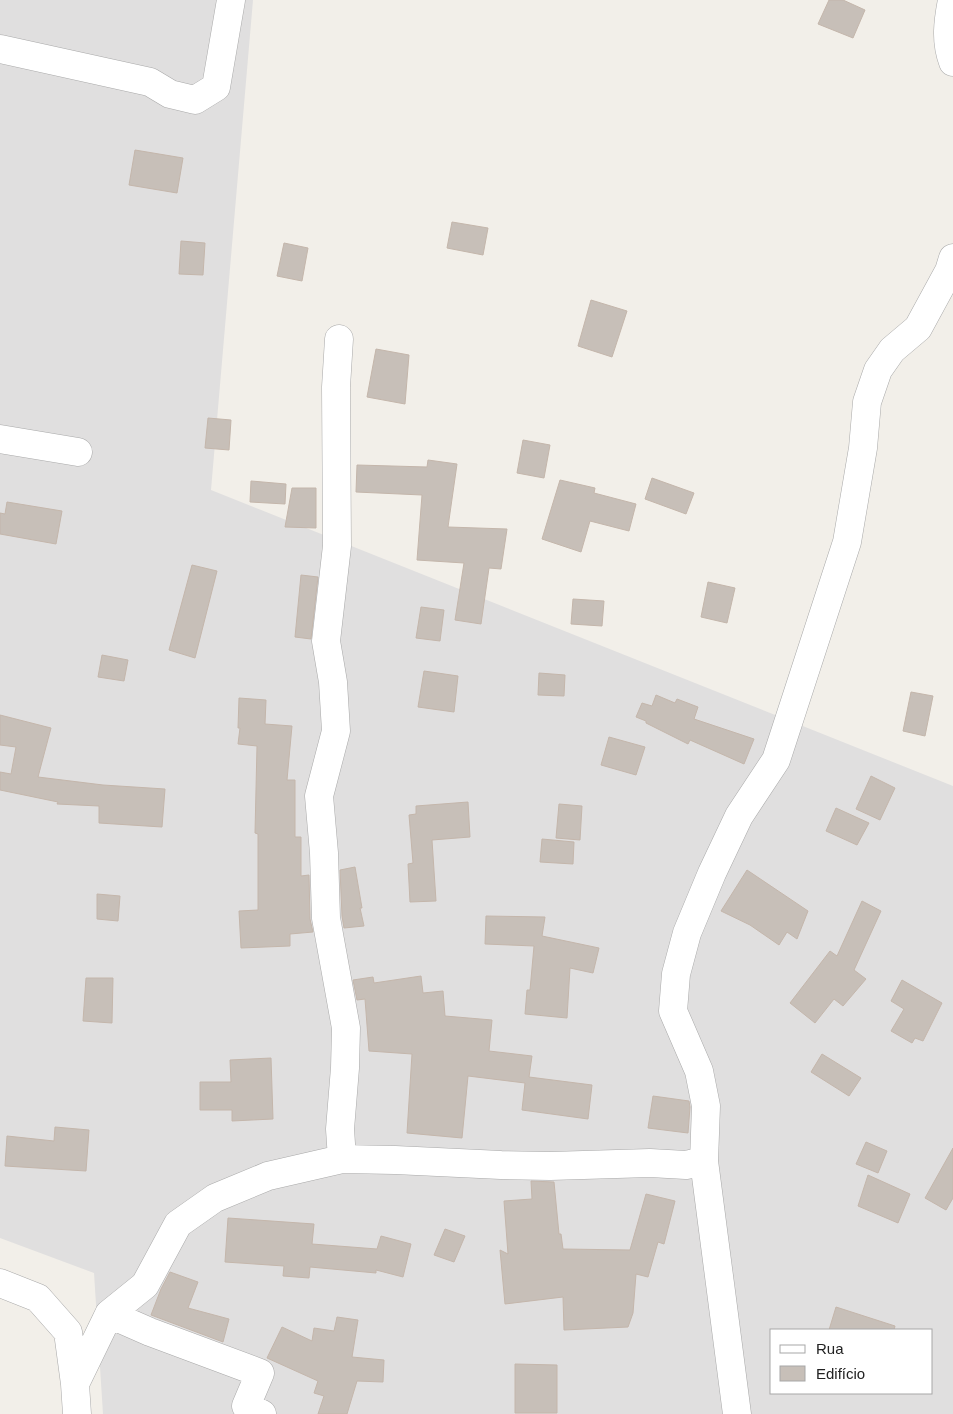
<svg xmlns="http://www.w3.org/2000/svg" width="953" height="1414" font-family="Helvetica,sans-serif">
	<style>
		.residential { fill: #e0dfdf; fill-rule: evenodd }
		.building { fill: #c7bfb8; stroke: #c4b6ab }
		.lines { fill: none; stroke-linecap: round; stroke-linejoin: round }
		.minor-casing { stroke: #a9a9a9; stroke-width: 29 }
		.minor { stroke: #fff; stroke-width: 28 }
	</style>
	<rect width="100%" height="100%" fill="#f2efe9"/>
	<path class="residential" d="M0 0H253L211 490 953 786V1414H103L94 1273 0 1238ZM772 1330H932V1393H772Z"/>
	<path class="building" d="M829 0H843L865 10 853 38 818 24Z
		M135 150 183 158 177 193 129 185Z
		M452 222 488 228 483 255 447 248Z
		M181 241 205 243 203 275 179 274Z
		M284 243 308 248 302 281 277 276Z
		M591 300 627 311 612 357 578 346Z
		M376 349 409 355 405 404 367 397Z
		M208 418 231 420 229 450 205 448Z
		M523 440 550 445 544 478 517 473Z
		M428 460 457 464 448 527 507 529 501 569 489 568 481 624 455 620 464 563 417 560 422 495 356 492 357 465 427 467Z
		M652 478 694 493 686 514 645 499Z
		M560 480 595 488 594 493 636 504 629 531 590 521 581 552 542 539Z
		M251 481 286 484 285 504 250 502Z
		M292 488H316V528L285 527Z
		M7 502 62 511 56 544 0 534V513L5 514Z
		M192 565 217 571 195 658 169 650Z
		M301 575 318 577 311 639 295 637Z
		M708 582 735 588 727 623 701 617Z
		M573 599 604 601 602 626 571 624Z
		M421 607 444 610 440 641 416 638Z
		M102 655 128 660 124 681 98 677Z
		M424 671 458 676 454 712 418 707Z
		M539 673 565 675 564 696 538 695Z
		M911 692 933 696 925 736 903 731Z
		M656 695 675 703 677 699 698 707 694 719 754 739 744 764 690 740 688 744 646 723V721L636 717 642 703 652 706Z
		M239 698 266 700 265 724 292 726 287 780H295V837H301V876L309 875 310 919 313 932 290 934V946L241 948 239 911 258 910V834L255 833 257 746 238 744 240 728H238Z
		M0 715 51 728 38 777 103 785 165 789 162 827 99 823V806L57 804 58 802 0 790V772L11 774 16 747 0 745Z
		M609 737 645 747 636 775 601 765Z
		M871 776 895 788 880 820 856 809Z
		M468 802 470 837 432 840 436 901 410 902 408 864 413 863 409 815 416 814V806Z
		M559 804 582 806 580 840 556 838Z
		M836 808 869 823 857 845 826 831Z
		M542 839 574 842 573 864 540 862Z
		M355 867 362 908H360L364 926 344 928 342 916 340 870Z
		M747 870 808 911 797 939 787 932 779 945 750 925 721 911Z
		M97 894 120 896 118 921 97 919Z
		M862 901 881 911 854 970 866 979 843 1006 834 999 815 1023 790 1003 830 951 837 956Z
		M486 916 545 917 542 936 599 948 593 973 570 968 567 1018 525 1014 527 990H530L534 946 485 944Z
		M421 976 423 993 443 991 445 1016 492 1020 489 1051 532 1056 529 1077 592 1085 588 1119 522 1110 525 1083 468 1076 462 1138 407 1133 412 1054 369 1051 365 999 357 1000 353 980 373 977 374 983Z
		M86 978H113L112 1023 83 1021Z
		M902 980 942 1003 923 1041 915 1038 912 1043 891 1031 904 1009 891 1001Z
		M822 1054 861 1078 849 1096 811 1072Z
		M271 1058 273 1119 232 1121V1110H200V1082H231L230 1060Z
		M653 1096 689 1101 690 1107 688 1133 648 1128Z
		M55 1127 89 1130 86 1171 5 1166 7 1136 54 1141Z
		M866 1142 887 1151 878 1173 856 1164Z
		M953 1148V1198L946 1210 925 1198Z
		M868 1175 910 1194 898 1223 858 1206Z
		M531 1181 554 1182 559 1234H561L563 1249 630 1250 646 1194 675 1201 664 1244 658 1242 648 1277 636 1274 633 1313 628 1327 564 1330 563 1297 505 1304 500 1250 508 1254 504 1201 532 1199Z
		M228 1218 314 1224 312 1244 377 1249 381 1236 411 1244 403 1277 376 1270V1273L310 1267 309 1278 283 1276 284 1266 225 1262Z
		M445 1229 465 1236 454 1262 434 1255Z
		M170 1272 198 1282 188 1308 229 1319 223 1342 151 1315 161 1289Z
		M836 1307 895 1326 894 1330H829Z
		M337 1317 358 1320 352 1357 384 1360 383 1382 357 1381 347 1414H318L324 1396 314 1393 318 1381 267 1358 282 1327 312 1341 314 1328 334 1331Z
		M515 1364 557 1365V1413H515Z"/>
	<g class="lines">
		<defs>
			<path id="minor" d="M952 0C948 21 945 41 953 62
				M0 49 150 82 170 94 195 100 216 87 231 0
				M339 339 336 387 337 546 326 641 333 682 336 731 319 796 324 853 326 918 346 1028 345 1068 340 1129 342 1159
				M0 439 78 452
				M0 1283 38 1298 68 1332 75 1384 77 1414
				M109 1314 150 1332 260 1373 246 1406 262 1414
				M75 1384 109 1314 145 1285 178 1224 215 1198 268 1176 342 1159 395 1160 501 1165 550 1166 650 1163 686 1165 704 1161
				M737 1414 704 1161 706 1106 699 1071 673 1011 676 974 687 933 712 873 739 816 776 760 847 542 863 448 867 402 878 370 892 350 918 328 949 271 953 258"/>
		</defs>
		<use href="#minor" class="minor-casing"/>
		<use href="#minor" class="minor"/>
	</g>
	<rect x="770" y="1329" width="162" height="65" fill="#ffffff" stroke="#a7a7a7"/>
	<rect x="780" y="1345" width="25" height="8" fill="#ffffff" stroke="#a7a7a7"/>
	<text x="816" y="1354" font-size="15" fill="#222222">Rua</text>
	<rect x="780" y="1366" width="25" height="15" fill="#c7bfb8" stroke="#a7a7a7"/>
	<text x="816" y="1379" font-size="15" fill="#222222">Edifício</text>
</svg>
